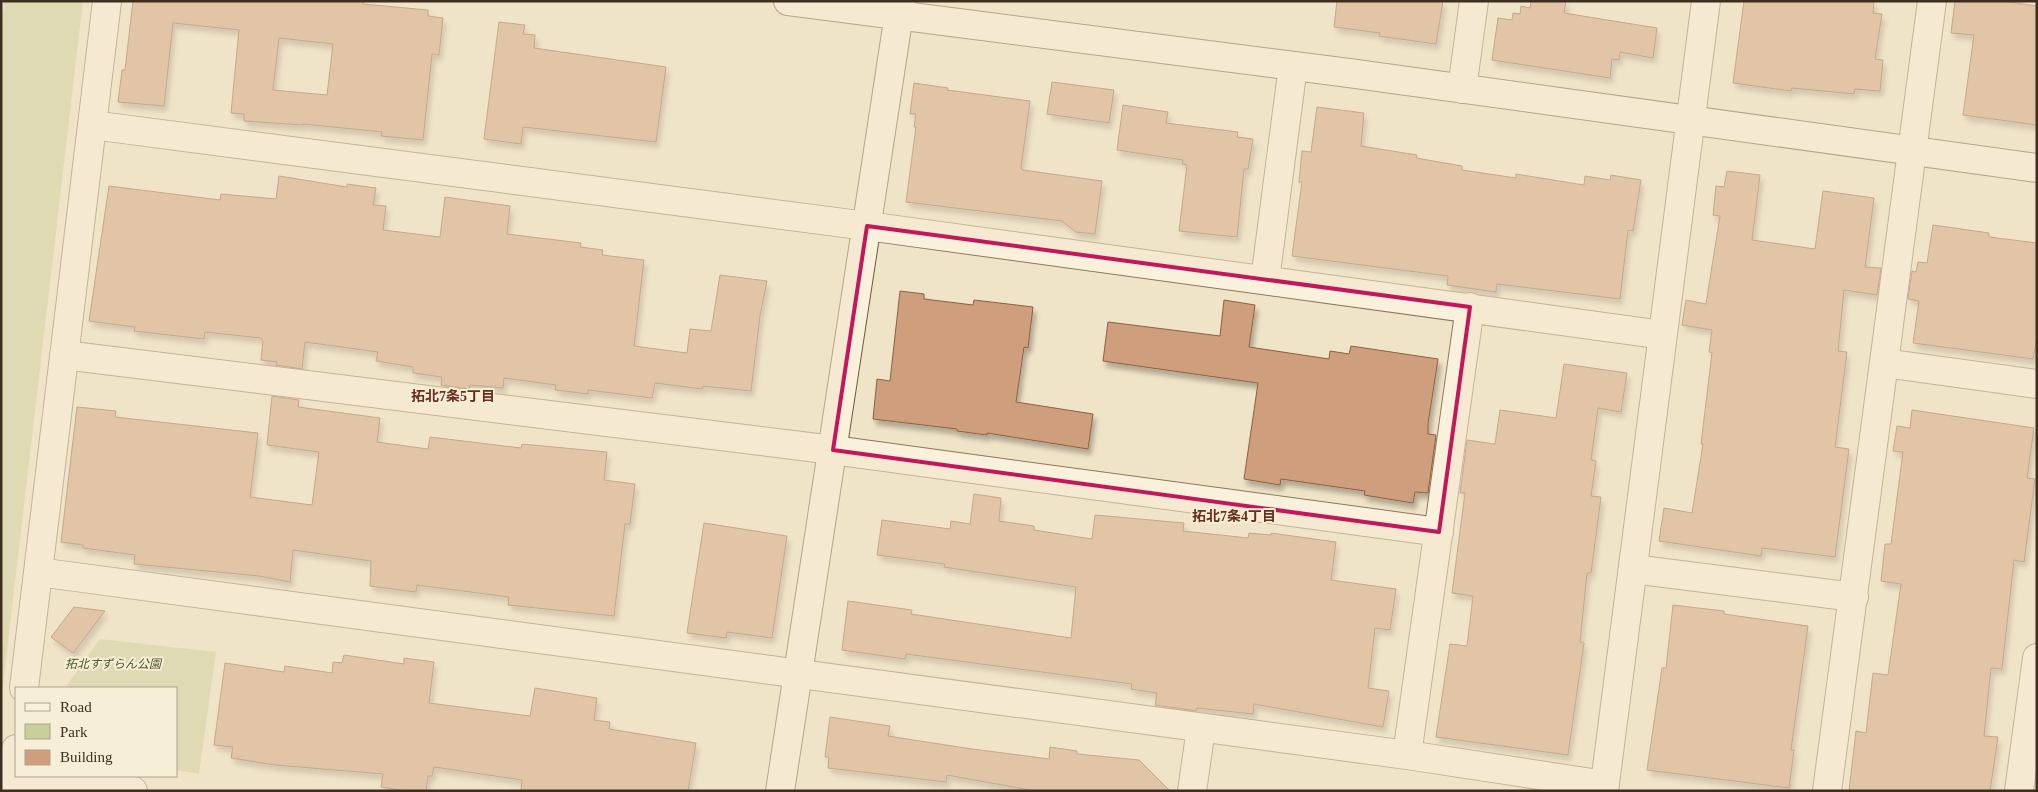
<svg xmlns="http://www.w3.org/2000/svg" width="2038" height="792" font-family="'Times New Roman','Noto Sans JP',serif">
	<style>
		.green { fill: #c9cf9b }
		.building { fill: #cf9f7d; stroke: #8d5f41; fill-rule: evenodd; filter: url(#shadow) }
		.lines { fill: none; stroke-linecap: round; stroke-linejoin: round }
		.street-casing { stroke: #8d765c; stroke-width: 30 }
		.secondary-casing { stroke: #6f573f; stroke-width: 30 }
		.street { stroke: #faf1dc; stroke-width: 28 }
		.secondary { stroke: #faf1dc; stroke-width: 28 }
		.marked { fill: none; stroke: #c2185b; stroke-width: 4; stroke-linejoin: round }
		.labels { text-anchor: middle; stroke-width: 4; stroke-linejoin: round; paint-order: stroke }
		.park-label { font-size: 12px; font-style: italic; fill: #4d5a26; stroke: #f7eed8 }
		.neighbourhood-label { font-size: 14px; font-weight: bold; fill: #6b2e1e; stroke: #f7eed8 }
	</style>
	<defs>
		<filter id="shadow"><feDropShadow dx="3" dy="5.5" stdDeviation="2.5" flood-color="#0004"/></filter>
	</defs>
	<rect width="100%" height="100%" fill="#f0e4c8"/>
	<path class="green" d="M5 1H83L1 702V24Z
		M100 639 216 652 199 774 176 770V688H65Z"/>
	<path class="building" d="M133 1H364L363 4 428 10V16L443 18 439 55 432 54 423 140 381 136 382 132 303 124V125L244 121V114L231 113 239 30 173 23 164 106 118 102 122 70H125ZM279 38 333 44 327 95 273 90Z
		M1337 1H1443L1436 44 1379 36 1380 33 1334 27Z
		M1531 1H1566L1564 13 1657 28 1653 58 1620 52 1619 60 1612 59 1610 78 1492 60 1498 18 1512 20 1513 13 1520 14 1521 6 1530 8Z
		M1744 1H1874L1873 13 1882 14 1875 59 1883 60 1880 91 1855 89 1854 94 1792 88 1791 91 1733 83Z
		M1955 1H2002L2037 6V125L1963 115 1974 35 1951 33Z
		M499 22 525 25 523 34 535 35 534 48 666 67 656 142 523 127 521 144 484 139Z
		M1052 82 1114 90 1109 123 1047 114Z
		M914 83 948 88 947 90 1030 101 1021 168 1023 170 1102 181 1095 234 1076 232 1062 221 906 202 916 127H914L916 114H910Z
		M1123 105 1168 112 1166 123 1238 132 1237 137 1253 139 1248 169H1244L1237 237 1179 231 1187 165 1182 164 1183 160 1117 150Z
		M1317 107 1364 113 1361 146 1417 155 1416 158 1462 166V170L1516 178V174L1584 185 1585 176 1610 180 1611 175 1641 180 1633 231 1628 230 1620 299 1497 284 1496 292 1447 285 1448 276 1292 256 1302 182H1299L1302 151 1311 152Z
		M1727 171 1760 175 1752 240 1815 249 1823 191 1874 198 1865 267 1881 268 1877 295 1844 290 1838 351 1847 352 1835 447 1849 449 1835 557 1762 548 1761 556 1659 541 1664 508 1692 513 1703 444H1701L1712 353 1709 352 1712 330 1682 325 1686 300 1706 304 1720 216 1713 215 1716 186 1724 187Z
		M279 176 347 187V184L376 188 373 205 386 206 383 230 440 237 445 197 510 206 507 234 581 243 580 247 603 250 602 255 644 260 634 346 687 353 690 329 711 331 720 275 767 281 760 316 751 391 703 386 702 389 655 383 652 398 588 390V394L555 390 556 385 504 378 503 388 470 385 469 389 441 385 442 377 413 373V367L376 361 378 352 305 342 302 369 276 365 277 362 261 360 263 341 261 338 205 332 204 339 134 331 135 327 89 321 109 186 220 200 221 194 276 199Z
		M1933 225 1989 233V237L2037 243V337L2033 359 1913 343 1919 301 1908 299 1912 271 1916 272 1918 262 1927 263Z
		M900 291 924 294V299L973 305 974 300 1033 307 1028 348 1024 347 1016 402 1093 414 1088 449 987 433V435L957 431V429L873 419 877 379 890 381Z
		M1224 300 1255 305 1249 347 1329 359 1330 351 1349 354 1351 346 1438 359 1428 424V434L1436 435 1428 493 1415 492 1413 503 1364 495 1365 491 1281 479 1280 485 1244 479 1258 383 1103 361 1108 322 1220 336Z
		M1564 364 1627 373 1621 412 1598 408 1591 460 1596 461 1591 496 1601 497 1591 573H1587L1580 642 1584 643 1568 755 1436 737 1450 644 1467 646 1473 596 1452 593 1465 493H1460L1467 440 1495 444 1500 410 1556 418Z
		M272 396 299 400 298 407 380 418 377 442 428 449 430 437 521 448 522 444 607 452 604 480 635 484 630 524H625L614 616 508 605 509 597 417 585 416 592 370 586 371 561 293 550 290 582 259 576 134 564 135 555 83 548V545L61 542 77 407 116 411 115 417 258 433 250 497 312 505 319 452 267 445Z
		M1912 410 2034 428 2027 478 2035 479 2024 562 2014 560 2002 669 1991 668 1984 736 1998 737 1990 791H1849L1856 731 1866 733 1873 673 1888 675 1901 584 1881 581 1885 544H1891L1903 452 1893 451 1897 426 1910 428Z
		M974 494 1001 498 999 521 1034 526V530L1092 539 1095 515 1184 523 1183 531 1248 538 1249 533 1271 535V533L1336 542 1331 580 1396 589 1390 630 1375 628 1368 688 1389 691 1383 727 1254 704 1253 714 1197 708 1196 711 1191 710 1155 705 1157 693 1131 689 1132 684 906 654 905 659 842 650 848 601 912 610 911 614 1071 638 1076 587 944 567 945 564 877 555 882 520 950 529 951 521 970 524Z
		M704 523 787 536 772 638 727 632 726 638 687 633Z
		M1673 605 1724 611V614L1808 626 1791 750H1794L1789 788 1647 770 1662 668H1666Z
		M74 607 105 611 73 653 51 637Z
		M344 655 404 664V658L434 662 429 703 530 716 535 688 597 698 594 720 610 722 609 729 696 743 688 791H521L522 780 434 767 432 776H428L426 791H407L381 787 383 774 275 765 231 758 233 747 214 745 225 663 284 672 285 666 332 673 333 662 342 663Z
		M830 717 890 726 888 736 965 748 1049 759 1050 747 1077 751V754L1139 760 1170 791H1035L947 775 946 782 828 768 829 757H825Z"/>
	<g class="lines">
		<defs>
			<path id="street" d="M1462 89 1474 1
				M92 125 867 226 1663 335
				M1265 280 1293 66
				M64 355 833 450 1439 532
				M1884 363 2037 384
				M1633 569 1854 597
				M38 572 1407 755 1605 785
				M24 688 107 1
				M1407 755 1470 307
				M1 774 13 775 16 749
				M11 791 13 775 133 791
				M1192 791 1201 729
				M1604 791 1706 1
				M1827 791 1932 1
				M2019 791 2037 658"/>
			<path id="secondary" d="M788 1 1349 73 2037 168
				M780 791 901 1"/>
		</defs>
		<use href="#street" class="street-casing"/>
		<use href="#secondary" class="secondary-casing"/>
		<use href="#street" class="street"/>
		<use href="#secondary" class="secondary"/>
	</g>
	<path d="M0 0H2038V792H0ZM867 226 1470 307 1439 532 833 450Z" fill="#f0e4c8" fill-opacity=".55" fill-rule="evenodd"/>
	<path class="marked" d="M867 226 1470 307 1439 532 833 450Z"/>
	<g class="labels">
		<g class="park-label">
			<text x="113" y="668">拓北すずらん公園</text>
		</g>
		<g class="neighbourhood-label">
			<text x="453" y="401">拓北7条5丁目</text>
			<text x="1234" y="521">拓北7条4丁目</text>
		</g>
	</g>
	<rect width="2038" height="792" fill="none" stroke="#3d2e20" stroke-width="5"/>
	<rect x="15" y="687" width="162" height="90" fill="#f7eed8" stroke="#ada18e"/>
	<rect x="25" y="703" width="25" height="8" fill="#faf1dc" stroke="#ada18e"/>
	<text x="60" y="712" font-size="15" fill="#3d2e20">Road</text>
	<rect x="25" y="724" width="25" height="15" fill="#c9cf9b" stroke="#ada18e"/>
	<text x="60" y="737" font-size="15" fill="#3d2e20">Park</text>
	<rect x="25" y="750" width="25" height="15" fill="#cf9f7d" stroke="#ada18e"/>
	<text x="60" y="762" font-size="15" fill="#3d2e20">Building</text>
</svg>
